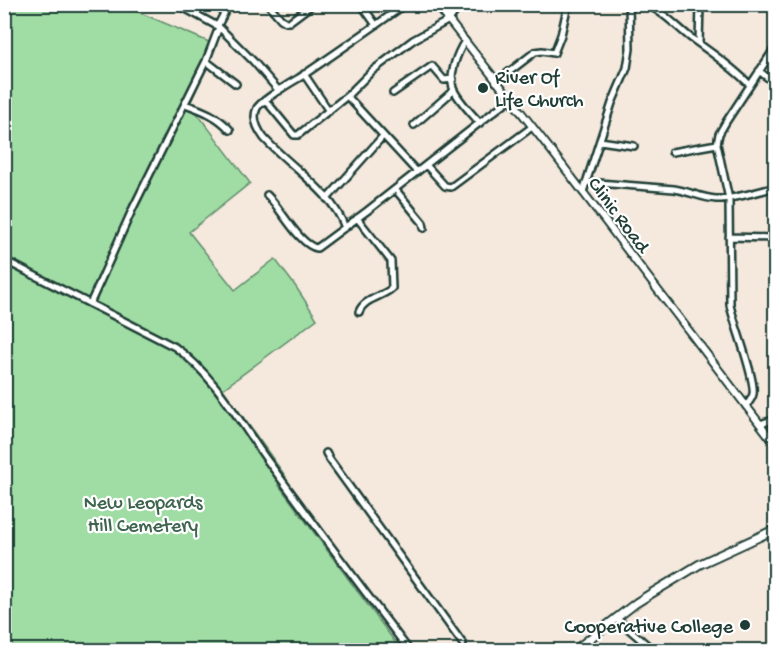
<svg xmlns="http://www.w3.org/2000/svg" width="780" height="655" font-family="'Gochi Hand',sans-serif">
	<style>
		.green { fill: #a0dda4; stroke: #608d6c; stroke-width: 1.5 }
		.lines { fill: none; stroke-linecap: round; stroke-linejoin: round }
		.minor-casing { stroke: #1f3d34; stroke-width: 10 }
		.tertiary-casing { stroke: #1f3d34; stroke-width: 10 }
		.secondary-casing { stroke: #1f3d34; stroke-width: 11 }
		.minor { stroke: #fff; stroke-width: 5 }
		.tertiary { stroke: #fff; stroke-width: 6 }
		.secondary { stroke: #fff; stroke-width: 7 }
		.poi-dot { fill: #1f3d34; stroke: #fff; stroke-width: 2 }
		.labels { text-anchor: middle; stroke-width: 4.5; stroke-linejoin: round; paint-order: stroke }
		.poi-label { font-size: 20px; fill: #1f3d34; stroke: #fff; text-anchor: start }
		.street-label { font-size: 20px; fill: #1f3d34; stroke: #fff }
		.park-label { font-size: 20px; fill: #3f6550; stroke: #fff }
	</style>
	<rect width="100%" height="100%" fill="#f5e8dd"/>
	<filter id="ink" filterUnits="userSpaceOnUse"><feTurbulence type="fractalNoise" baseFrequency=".0167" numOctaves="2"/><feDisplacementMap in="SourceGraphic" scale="12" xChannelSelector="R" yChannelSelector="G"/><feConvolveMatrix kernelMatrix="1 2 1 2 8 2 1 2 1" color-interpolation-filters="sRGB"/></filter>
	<g filter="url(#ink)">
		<path class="green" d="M4 5H122L216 45 190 104 250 183 189 232 235 290 275 259 296 287 317 319 223 389 286 477 278 484 401 650H5Z"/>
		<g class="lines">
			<defs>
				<path id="minor" d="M177 4 219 27 254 62 279 91
					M268 4 281 19 286 22H289L313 4
					M361 4 376 25
					M645 4C664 12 676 26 691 38 712 53 732 67 750 85
					M218 25 229 4
					M465 41C457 53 449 74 453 88 457 99 472 114 480 123
					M699 43 700 4
					M206 61 236 84
					M759 71 776 84
					M304 74 329 111
					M496 82 535 52 542 51 554 53 561 35 566 13 569 4
					M393 93 432 66 444 80 453 79
					M347 96 417 172
					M266 101 294 135H298L347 96 372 71 413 40 449 20 461 4
					M185 104C202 110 218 116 230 130
					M414 125 454 90
					M600 141 634 146
					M672 152 717 144
					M426 165 445 186 451 187 532 127
					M586 182 674 189C688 191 702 198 716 199 731 200 760 191 776 187
					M395 189 423 223 424 228
					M583 192 612 103 627 68 630 49 629 4
					M267 195C280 207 300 246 317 248L367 211 510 99
					M327 199 383 136
					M357 218 391 261 392 288C383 297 364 298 359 312
					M345 228C333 192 289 166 264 138 258 130 252 118 257 108 261 101 290 83 299 78 335 54 370 29 406 4
					M729 237 776 238
					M4 260 175 347C215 376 239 421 267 460 314 524 361 587 409 650
					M90 304 133 208 206 61 219 27
					M746 406C749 402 752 399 753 394 756 380 734 324 730 305L729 199 717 144 719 134 726 122 776 46
					M760 424 776 419
					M326 453 330 460 463 644
					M616 618 653 650"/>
				<path id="tertiary" d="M436 4 557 158 776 445"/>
				<path id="secondary" d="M575 650 636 603 652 593 700 564 776 529"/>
			</defs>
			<use href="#minor" class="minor-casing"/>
			<use href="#tertiary" class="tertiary-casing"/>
			<use href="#secondary" class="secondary-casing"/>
			<use href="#minor" class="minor"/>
			<use href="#tertiary" class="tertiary"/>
			<use href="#secondary" class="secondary"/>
		</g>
	</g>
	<g class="poi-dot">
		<circle cx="483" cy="88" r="6"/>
		<circle cx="745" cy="625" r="6"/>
	</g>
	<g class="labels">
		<g class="poi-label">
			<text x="495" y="83">River Of<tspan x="495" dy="23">Life Church</tspan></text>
			<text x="733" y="632" text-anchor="end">Cooperative College</text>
		</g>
		<g class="street-label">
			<text transform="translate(620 214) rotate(53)" y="7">Clinic Road</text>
		</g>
		<g class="park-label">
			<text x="143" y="508">New Leopards<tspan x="143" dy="23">Hill Cemetery</tspan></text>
		</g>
	</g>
	<rect width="780" height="655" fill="none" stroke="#fff" stroke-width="24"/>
	<rect x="12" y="12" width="756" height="631" fill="none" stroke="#1f3d34" stroke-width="2" filter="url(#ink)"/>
</svg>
